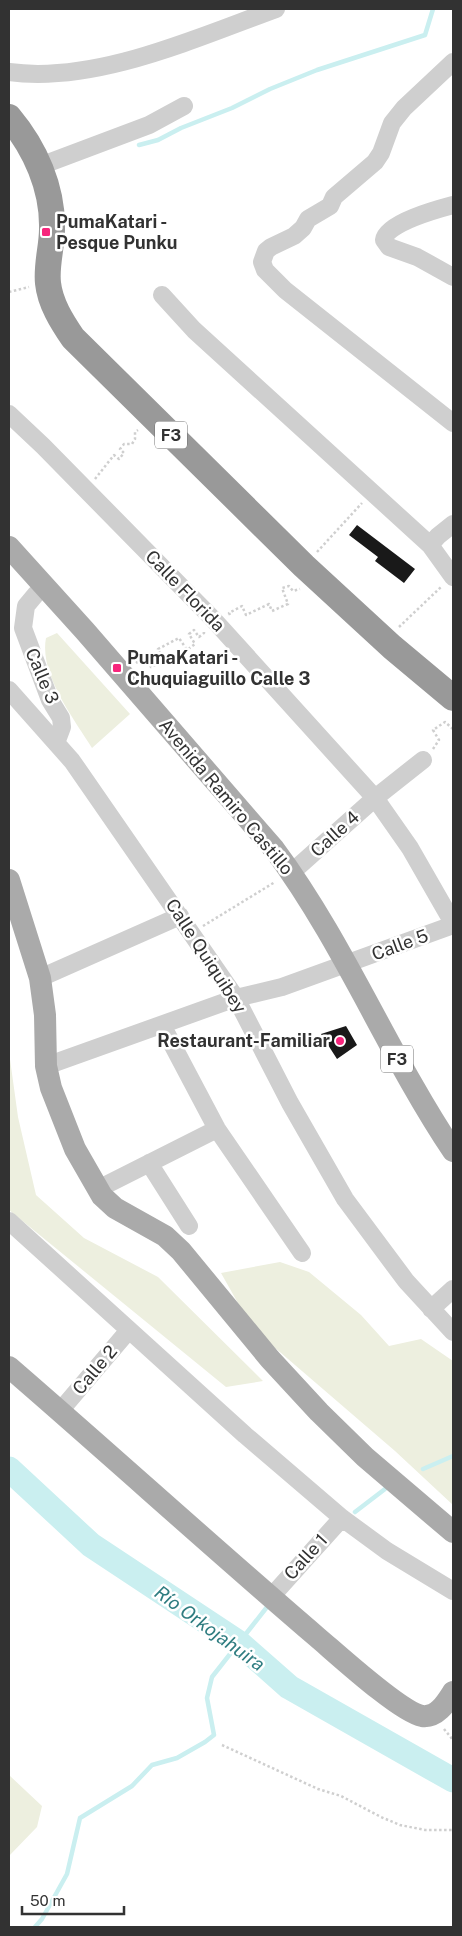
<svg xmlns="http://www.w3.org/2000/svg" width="462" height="1936" font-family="'Public Sans',sans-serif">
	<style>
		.green { fill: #edefdf }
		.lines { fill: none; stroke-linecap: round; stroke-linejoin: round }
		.stream { stroke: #caeff0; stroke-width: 4.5 }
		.river { stroke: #caeff0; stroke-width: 25 }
		.building { fill: #191919 }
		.path { stroke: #cfcfcf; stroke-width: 2.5; stroke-dasharray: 2.5 2.5; stroke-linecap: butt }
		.minor { stroke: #cfcfcf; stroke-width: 18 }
		.major { stroke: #aaa; stroke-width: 22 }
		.highway { stroke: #999; stroke-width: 26 }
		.poi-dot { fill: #f7257c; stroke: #fff; stroke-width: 2 }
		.labels { text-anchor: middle; stroke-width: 5; stroke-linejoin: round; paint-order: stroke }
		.shield { fill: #fff; stroke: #707070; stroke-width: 1 }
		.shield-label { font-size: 16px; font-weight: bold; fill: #323232 }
		.poi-label { font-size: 18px; font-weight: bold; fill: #323232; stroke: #fff; text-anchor: start }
		.street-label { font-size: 18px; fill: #323232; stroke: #fff }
		.water-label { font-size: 19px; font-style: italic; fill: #2f7d81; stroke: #fff }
	</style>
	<rect width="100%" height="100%" fill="#fff"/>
	<path class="green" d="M57 633 130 714 92 748C74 719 39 674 46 638Z
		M9 1052 18 1117 36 1195 84 1238 158 1277 263 1381 226 1387 9 1210Z
		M280 1262 309 1272 361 1315 389 1346 421 1339 453 1361V1505L395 1451 252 1328 221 1273Z
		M9 1775 42 1806 37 1827 9 1856Z"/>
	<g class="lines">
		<path class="stream" d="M139 145 158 140 181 128 232 108 270 89 317 70 425 35 433 9
			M423 1469 453 1456
			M355 1512 385 1489
			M35 1927 42 1919 67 1874 80 1818 132 1786 152 1765 177 1758 205 1742 214 1735 207 1698 212 1677 267 1607"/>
		<path class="river" d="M9 1469 91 1545 239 1643 289 1687 453 1780"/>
	</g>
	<path class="building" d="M357 525 415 569 404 583 375 561 378 557 349 535Z
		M346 1026 357 1045 337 1059 321 1034Z"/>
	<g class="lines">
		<path class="path" d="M9 292 29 287
			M95 479 114 455 119 459 124 453 120 449 124 444H132L135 439V432L138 430
			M317 552 362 503
			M230 615 229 613 242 606 246 615 269 604 272 611 288 604 282 588 289 586 293 591 300 589
			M399 627 441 587
			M136 663 145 657 151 667 164 661 158 649 179 638 187 650 195 644 189 634 194 630 199 637 204 633V632
			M433 749 439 740 433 730 445 722 453 729
			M203 926 275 882
			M444 1729 453 1740
			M222 1745 318 1789 341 1796 381 1817 400 1825 425 1830H453"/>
		<path class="minor" d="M453 62 404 108 392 123 381 153 375 162 334 197 330 206 308 219 303 228 294 236 271 247 266 251 262 262 265 270 285 290 453 423
			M9 72C95 84 196 38 276 9
			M40 166 149 125 184 106
			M453 205C438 209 386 223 384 240L389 247 417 257 453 277
			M162 295 194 330 430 545 453 577
			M9 414 43 446 213 619 375 798 410 848 453 923
			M430 545 438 536 453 524
			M46 587 36 594 26 606 23 628 50 700 61 718 62 727 56 743
			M9 690 72 761 236 998 290 1103 345 1199 406 1281 453 1332
			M291 873 375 798 423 760
			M40 978 180 916
			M162 1025 217 1129 302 1253
			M46 1066 236 998 282 987 453 925
			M149 1163 189 1226
			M98 1189 217 1129
			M9 1221 245 1435 342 1518 387 1551 453 1591
			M431 1309 453 1289
			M60 1411 129 1330
			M271 1597 342 1518"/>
		<path class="major" d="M9 547 85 631 274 849C344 943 388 1054 453 1151
			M9 880 40 978 45 1015 46 1066 51 1088 75 1149 102 1196 115 1208 165 1236 181 1251 270 1359 319 1412 365 1457 453 1532
			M9 1367C112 1456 213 1548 317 1637 336 1653 400 1712 422 1716 437 1718 446 1703 453 1692"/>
		<path class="highway" d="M9 117C35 148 53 188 52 229 52 247 46 265 48 283 50 303 62 322 73 338L304 566 392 647 453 698"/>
	</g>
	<g class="poi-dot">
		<rect x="41" y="227" width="10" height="10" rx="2.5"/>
		<rect x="112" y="663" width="10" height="10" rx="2.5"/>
		<circle cx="340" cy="1041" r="5"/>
	</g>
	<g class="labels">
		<g class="shield">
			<rect x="155" y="421.5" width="32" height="27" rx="4"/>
			<rect x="381" y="1045.5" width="32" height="27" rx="4"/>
		</g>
		<g class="shield-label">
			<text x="171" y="441">F3</text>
			<text x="397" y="1065">F3</text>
		</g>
		<g class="poi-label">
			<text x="56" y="228">PumaKatari -<tspan x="56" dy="21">Pesque Punku</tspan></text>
			<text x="127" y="664">PumaKatari -<tspan x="127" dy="21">Chuquiaguillo Calle 3</tspan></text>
			<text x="330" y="1047" text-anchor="end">Restaurant-Familiar</text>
		</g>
		<g class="street-label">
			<text transform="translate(185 591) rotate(46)" y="6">Calle Florida</text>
			<text transform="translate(42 676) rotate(67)" y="6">Calle 3</text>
			<text transform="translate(226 797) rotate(50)" y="6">Avenida Ramiro Castillo</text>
			<text transform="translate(335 834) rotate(-42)" y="6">Calle 4</text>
			<text transform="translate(400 945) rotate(-20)" y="6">Calle 5</text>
			<text transform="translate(206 956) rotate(57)" y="6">Calle Quiquibey</text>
			<text transform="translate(95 1370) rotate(-50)" y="6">Calle 2</text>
			<text transform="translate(306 1557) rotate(-48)" y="6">Calle 1</text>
		</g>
		<g class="water-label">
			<text transform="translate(210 1628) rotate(36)" y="7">Río Orkojahuira</text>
		</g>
	</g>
	<rect width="462" height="1936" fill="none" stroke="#323232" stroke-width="20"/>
	<path d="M22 1906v8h102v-8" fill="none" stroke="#323232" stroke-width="2.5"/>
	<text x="30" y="1906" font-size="15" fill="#323232" stroke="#ffffff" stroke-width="4" paint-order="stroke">50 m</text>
</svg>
